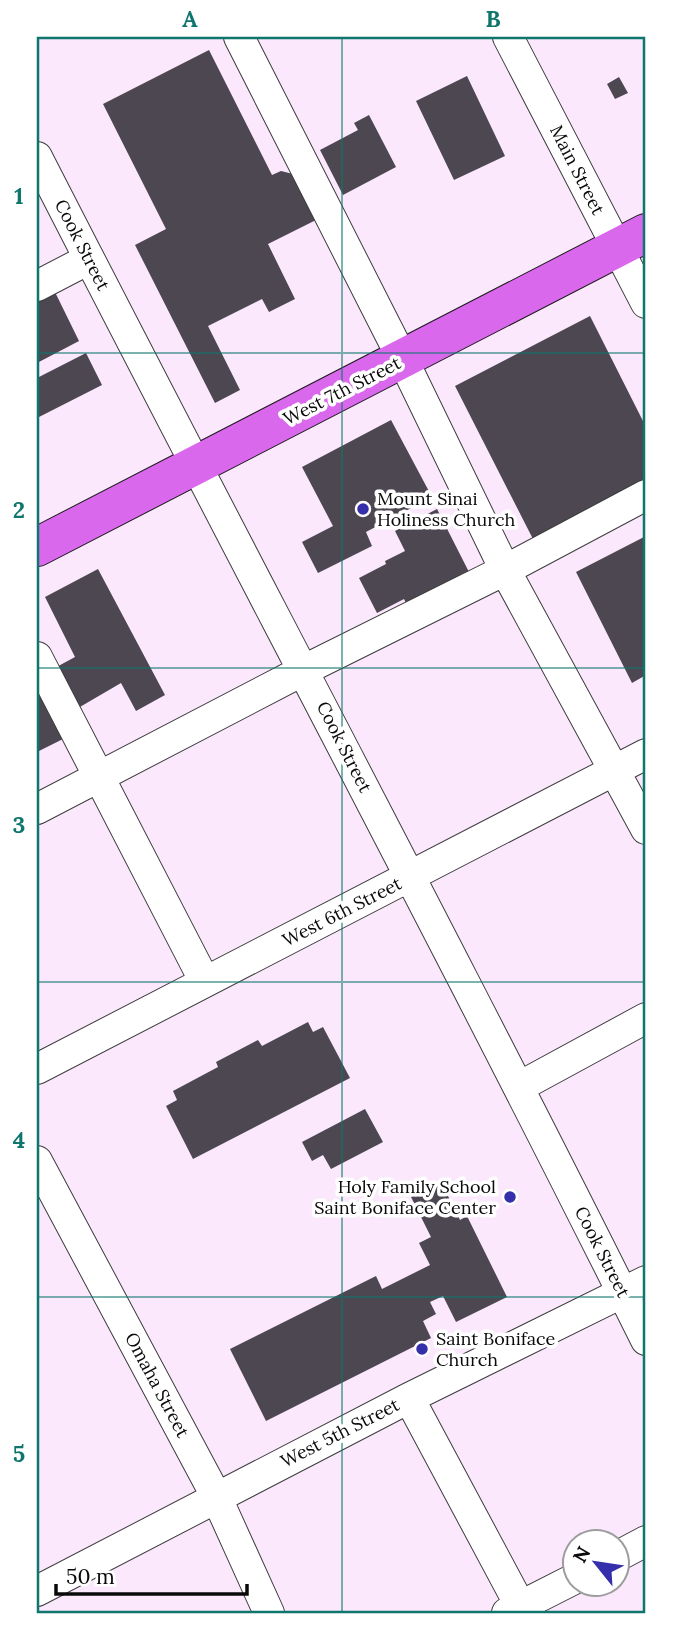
<svg xmlns="http://www.w3.org/2000/svg" width="683" height="1650" font-family="Lora,serif">
	<style>
		.building { fill: #4c4751 }
		.lines { fill: none; stroke-linecap: round; stroke-linejoin: round }
		.minor-casing { stroke: #3d3d3d; stroke-width: 32 }
		.major-casing { stroke: #1b1b1b; stroke-width: 40 }
		.minor { stroke: #fff; stroke-width: 30 }
		.major { stroke: #da68ed; stroke-width: 38 }
		.grid { fill: none; stroke: #0f766e; stroke-width: 2; stroke-opacity: 0.55 }
		.poi-dot { fill: #362fac; stroke: #fff; stroke-width: 2.5 }
		.labels { text-anchor: middle; stroke-width: 7; stroke-linejoin: round; paint-order: stroke }
		.street-label { font-size: 18px; fill: #0a0a0a; stroke: #fff }
		.poi-label { font-size: 18px; fill: #0a0a0a; stroke: #fff; text-anchor: start }
		.neatline { fill: none; stroke: #0f766e; stroke-width: 2.5 }
		.grid-label { font-size: 23px; text-anchor: middle; font-weight: bold; fill: #0f766e }
	</style>
	<rect width="100%" height="100%" fill="#fbe8fd"/>
	<path class="building" d="M209 50 272 175 281 171 301 176 322 217 268 244 295 299 269 312 262 299 208 326 240 390 215 403 135 245 166 229 103 104Z
		M467 76 505 156 454 180 416 101Z
		M619 77 628 93 615 99 607 84Z
		M369 115 396 167 343 195 320 150 358 130 354 123Z
		M53 288 79 341 37 363V297Z
		M590 316 646 427V484L534 541 455 386Z
		M86 353 102 385 37 418V378Z
		M391 420 432 497 366 532 372 546 318 573 302 542 333 526 302 467Z
		M437 509 470 574 408 607 404 599 377 613 359 578 386 564 385 561 405 551 395 531Z
		M644 537 646 542V675L632 683 576 572Z
		M98 569 165 695 136 711 121 683 73 711 51 670 75 657 45 597Z
		M39 691 63 739 37 752V692Z
		M308 1022 313 1032 323 1027 350 1078 193 1159 166 1106 177 1100 173 1091 218 1067 216 1062 258 1040 262 1046Z
		M365 1109 383 1142 331 1169 323 1155 312 1161 302 1142Z
		M441 1182 460 1220 467 1216 507 1297 456 1322 443 1296 430 1302 436 1314 423 1321 431 1338 266 1421 230 1349 376 1276 382 1289 430 1265 419 1243 431 1237 411 1197Z"/>
	<g class="lines">
		<defs>
			<path id="minor" d="M239 37 403 360 505 570 646 829
				M508 37 646 303
				M37 157C239 552 448 943 646 1340
				M37 286 89 259
				M37 657 205 982
				M37 809 304 670 505 570 646 495
				M37 1069 646 754
				M519 1087 646 1018
				M37 1161 216 1496 269 1613
				M409 1398 524 1613
				M616 1557 646 1541
				M37 1591 409 1398 646 1281
				M507 1613 574 1579"/>
			<path id="major" d="M37 547 646 233"/>
		</defs>
		<use href="#minor" class="minor-casing"/>
		<use href="#major" class="major-casing"/>
		<use href="#minor" class="minor"/>
		<use href="#major" class="major"/>
	</g>
	<path class="grid" d="M342 37V1613M37 353H646M37 668H646M37 982H646M37 1297H646"/>
	<g class="poi-dot">
		<circle cx="363" cy="509" r="7"/>
		<circle cx="510" cy="1197" r="7"/>
		<circle cx="422" cy="1349" r="7"/>
	</g>
	<g class="labels">
		<g class="street-label">
			<text transform="translate(577 170) rotate(63)" y="6">Main Street</text>
			<text transform="translate(82 245) rotate(63)" y="6">Cook Street</text>
			<text transform="translate(342 391) rotate(-27)" y="6">West 7th Street</text>
			<text transform="translate(344 747) rotate(63)" y="6">Cook Street</text>
			<text transform="translate(342 912) rotate(-27)" y="6">West 6th Street</text>
			<text transform="translate(602 1252) rotate(63)" y="6">Cook Street</text>
			<text transform="translate(157 1385) rotate(62)" y="6">Omaha Street</text>
			<text transform="translate(340 1433) rotate(-27)" y="6">West 5th Street</text>
		</g>
		<g class="poi-label">
			<text x="377" y="505">Mount Sinai<tspan x="377" dy="21">Holiness Church</tspan></text>
			<text x="496" y="1193" text-anchor="end">Holy Family School<tspan x="496" dy="21">Saint Boniface Center</tspan></text>
			<text x="436" y="1345">Saint Boniface<tspan x="436" dy="21">Church</tspan></text>
		</g>
	</g>
	<rect width="683" height="1650" fill="none" stroke="#ffffff" stroke-width="77"/>
	<g transform="translate(596 1563) rotate(300)"><circle r="33" fill="#ffffff" stroke="#9d9d9d" stroke-width="2"/>
	<path d="M0-5L12 26L0 18L-12 26Z" fill="#362fac"/>
	<text y="-10" font-size="19" font-weight="bold" text-anchor="middle" fill="#0a0a0a">N</text>
	</g>
	<path d="M56 1584v10h191v-10" fill="none" stroke="#0a0a0a" stroke-width="3.5"/>
	<text x="66" y="1584" font-size="21" fill="#0a0a0a" stroke="#ffffff" stroke-width="5" paint-order="stroke">50 m</text>
	<rect x="38" y="38" width="606" height="1574" class="neatline"/>
	<g class="grid-label">
		<text x="190" y="27">A</text>
		<text x="493" y="27">B</text>
		<text x="19" y="204">1</text>
		<text x="19" y="518">2</text>
		<text x="19" y="833">3</text>
		<text x="19" y="1148">4</text>
		<text x="19" y="1462">5</text>
	</g>
</svg>
